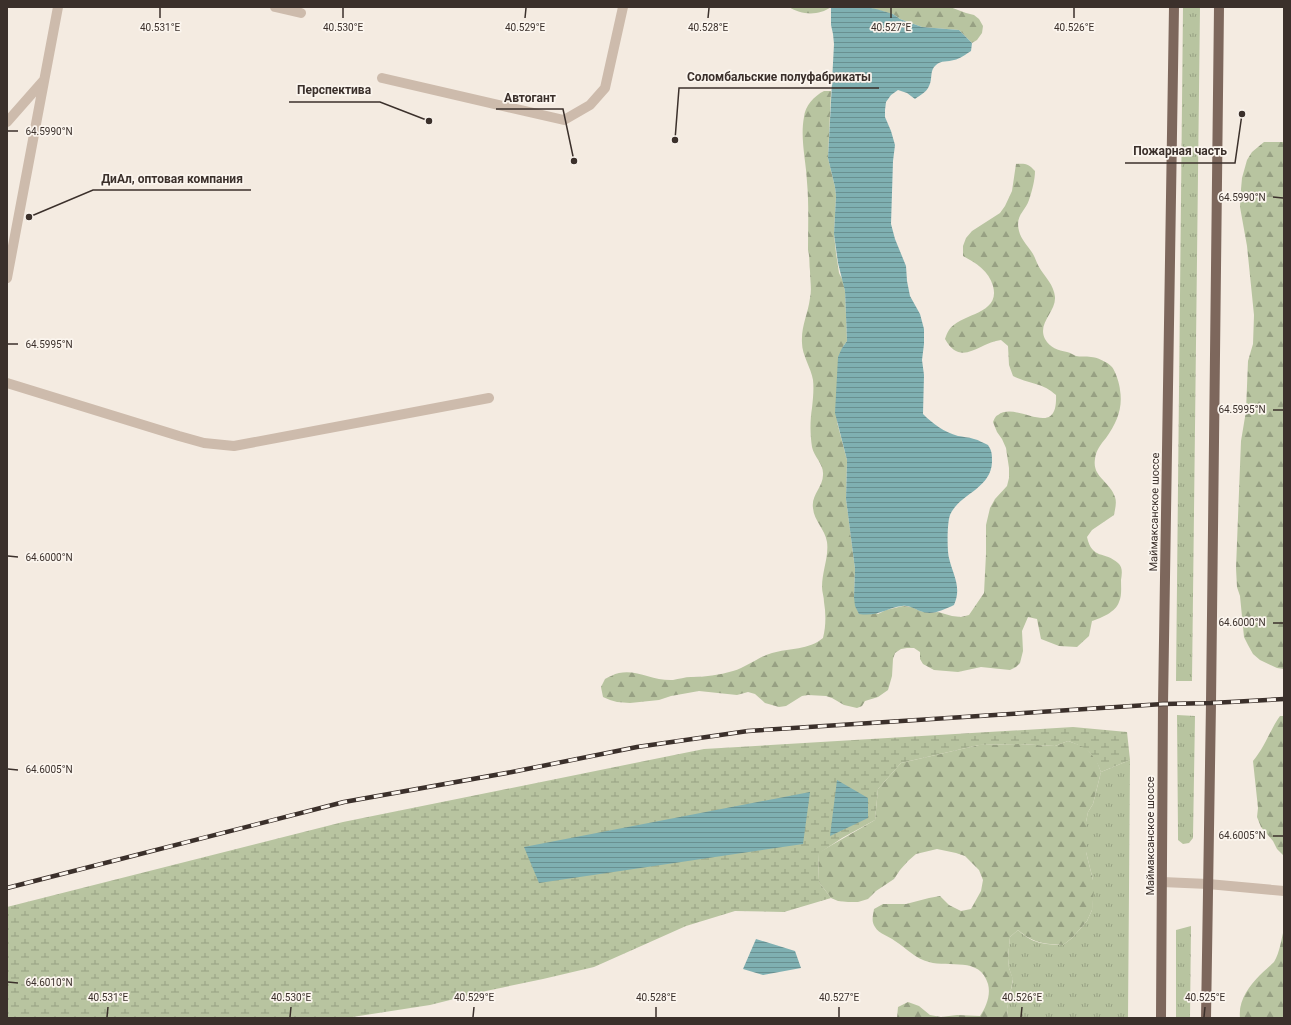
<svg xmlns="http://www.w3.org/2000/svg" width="1291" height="1025" font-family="Roboto,sans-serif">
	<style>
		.grass { fill: url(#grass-tufts) }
		.forest { fill: url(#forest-firs) }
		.wetland { fill: url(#wetland-marsh) }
		.water { fill: url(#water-rules) }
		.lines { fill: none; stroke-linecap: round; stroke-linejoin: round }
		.minor { stroke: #cdbbac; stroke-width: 10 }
		.major { stroke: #7d675c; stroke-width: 10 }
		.rail-casing { stroke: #3b302b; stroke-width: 4.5 }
		.rail { stroke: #fbf5ee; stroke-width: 3; stroke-dasharray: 9; stroke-linecap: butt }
		.ticks { fill: none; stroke: #3b302b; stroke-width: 1.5 }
		.labels { text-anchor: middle; stroke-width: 3.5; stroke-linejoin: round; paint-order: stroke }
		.street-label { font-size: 11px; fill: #3b302b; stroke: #fbf5ee }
		.ticks-label { font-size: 10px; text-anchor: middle; fill: #3b302b; stroke: #fbf5ee; stroke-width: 3.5; stroke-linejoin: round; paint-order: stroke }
		.leader { fill: none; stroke: #3b302b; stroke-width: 1.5 }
		.callout-dot { fill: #3b302b; stroke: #fbf5ee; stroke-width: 1.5 }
		.callout-label { font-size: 12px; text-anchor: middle; font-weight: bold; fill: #3b302b; stroke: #fbf5ee; stroke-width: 3.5; stroke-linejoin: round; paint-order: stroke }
	</style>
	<defs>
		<pattern id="grass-tufts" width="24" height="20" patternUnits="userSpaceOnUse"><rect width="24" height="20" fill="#b8c4a0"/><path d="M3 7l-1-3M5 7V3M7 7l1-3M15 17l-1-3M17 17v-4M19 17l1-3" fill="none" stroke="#97a083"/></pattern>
		<pattern id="forest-firs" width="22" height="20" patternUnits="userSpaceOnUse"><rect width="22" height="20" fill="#b8c4a0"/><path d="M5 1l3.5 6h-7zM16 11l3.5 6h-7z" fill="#97a083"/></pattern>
		<pattern id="wetland-marsh" width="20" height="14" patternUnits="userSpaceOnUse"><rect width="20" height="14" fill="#b8c4a0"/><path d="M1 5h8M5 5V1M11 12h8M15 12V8" fill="none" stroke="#97a083"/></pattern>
		<pattern id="water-rules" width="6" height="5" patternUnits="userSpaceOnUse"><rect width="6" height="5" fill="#7fb0b2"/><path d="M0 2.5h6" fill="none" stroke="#699091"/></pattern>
	</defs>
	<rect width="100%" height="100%" fill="#f4ebe1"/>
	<path class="grass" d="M1183 7H1200L1192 681H1176Z
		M1177 715 1195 716 1193 838 1189 843 1183 844 1178 840V835Z
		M1130 760 1128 1018H1008L1007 1009 1013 980 1009 968 1008 958 1010 937 1018 930C1033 944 1043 944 1063 945L1072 938 1087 921 1092 910 1093 880 1086 852V822L1088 812 1093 804 1101 772Z
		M1191 926 1190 1018H1176V930Z"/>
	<path class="forest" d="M789 7H831C819 16 801 15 789 7Z
		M866 7H950L966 13 974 15 979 19 983 26 982 33 977 40 972 43 959 30 922 27 900 19 893 14Z
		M824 91H831L828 158 835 187 836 196 834 234 836 253 839 273 843 281 845 291 847 341 842 348 837 422 847 460 846 499 855 569 854 597 878 614 886 610 903 606 912 607 920 611 929 613 938 612 952 616 961 617 969 615 984 593 986 554V525L990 508 995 499 1007 486 1009 478V468L1006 448 1002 439 997 432 993 422C994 420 995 416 998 415 1017 400 1058 442 1056 395 1042 382 1029 384 1013 376L1009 365 1008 346 1001 340C980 342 961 368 945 339 946 336 947 333 949 330 960 313 1001 315 993 286 989 271 976 263 963 256V246L966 238 972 231 1000 213 1005 206 1012 191 1016 164C1025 163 1029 164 1035 171 1035 180 1032 191 1029 200 1025 212 1015 215 1019 231 1021 239 1027 245 1031 251 1035 256 1036 262 1039 267 1045 277 1054 285 1055 297 1056 312 1037 323 1045 339 1050 348 1058 350 1067 352 1071 353 1072 354 1076 356 1080 357 1086 356 1091 357 1096 357 1108 362 1112 367 1115 370 1120 385 1120 390 1123 408 1117 423 1106 438 1101 444 1096 450 1095 459 1092 477 1110 481 1115 497 1117 503 1115 509 1114 515L1092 530 1087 537C1092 560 1105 551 1118 563 1123 567 1122 574 1121 580 1121 587 1122 596 1119 602 1116 612 1101 618 1092 621L1089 636 1077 647 1059 646 1041 639 1037 619 1028 617 1022 631 1023 651 1020 663 1016 667 1010 670 981 667 958 672 934 670 923 664 920 659V652L914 648H907L901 649 895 653 893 659 892 676 888 690 878 697 865 701 862 706 857 708 844 705 832 698 826 696 808 695 802 696 786 706 779 707 765 703 755 694 748 692 737 695 699 691 671 696 659 700 630 703 617 702 610 700 603 697 601 687 605 679C609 677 614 674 619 673 637 669 653 681 673 680 679 679 685 677 691 677 705 677 719 675 733 671 747 667 758 657 772 653 789 648 809 650 823 638 826 626 826 614 824 602 824 597 822 592 822 587 822 571 829 557 827 542 825 529 814 521 813 508 811 495 823 487 823 475 824 464 814 457 812 447 810 434 810 420 812 408 813 399 814 389 813 380 811 368 802 355 802 343 801 326 808 314 810 298 812 289 810 280 810 271 809 263 810 257 808 250 808 227 809 204 807 182 806 160 800 139 804 117 805 106 814 96 824 91Z
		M1264 142H1284V669L1277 668 1260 660 1253 654 1248 645 1244 637 1240 596 1237 587 1236 568 1241 441 1246 411 1248 361 1253 344 1254 315 1247 246 1240 207 1241 189 1242 178 1247 160 1252 152Z
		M1280 716H1284V856L1277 849 1273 841 1261 827 1257 817 1258 808 1253 761C1265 747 1270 730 1280 716Z
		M1068 741 1085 747 1096 759 1101 772 1093 804 1088 812 1086 822V852L1093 880 1094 890 1092 910 1087 921 1072 938 1063 945C1044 944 1033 943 1018 930L1010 937 1008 958 1009 968 1013 979 1007 1009 1008 1018H897L898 1007 908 1002 919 1006 930 1015 941 1017 957 1015 980 1016C986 1007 991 995 988 984 980 956 949 968 929 962 916 959 906 948 895 941 889 936 879 934 875 927 871 921 873 916 874 909L883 904H906L929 898 940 896 949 905 961 911 971 909 981 891 983 880 979 870 965 856 956 853 937 849 916 854 908 861 900 870 894 879 876 891 868 899 858 902H848L838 901 831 898 819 882 818 853 875 820 878 789 901 763 979 745 1019 744 1055 746Z
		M1284 929V1018H1240C1238 1001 1249 986 1260 975 1265 970 1270 966 1274 962 1280 952 1281 940 1284 929Z"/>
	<path class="wetland" d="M1073 727 1127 732 1130 760 1101 772C1093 752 1088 748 1068 741L1055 746 1019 744 979 745 901 763 878 789 875 820 842 838 818 854 819 882 831 898 784 912 735 911 686 926 594 967 543 979 486 991 430 1005 346 1018H7V907L343 822 704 749Z"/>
	<path class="water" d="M831 7H866L876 9 893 14 900 19 922 27 959 30 972 43 971 51C966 54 960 59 954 60 948 62 941 60 936 65 929 71 933 79 929 86 927 92 920 95 915 99L907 93 898 90 891 95 886 102 885 110V117L891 131 895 145 893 161 891 224 895 239 906 266 907 281 910 296 920 314 924 329V344L922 360 924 375 923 414C933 424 944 432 958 436 963 437 968 437 974 439 979 440 983 443 988 445 992 451 992 454 992 462 991 489 959 494 950 515 947 523 947 550 949 558 953 575 962 587 954 605 943 610 932 616 920 611 914 609 910 605 902 606 886 608 878 617 859 614L855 606 854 597 855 569 846 499 847 460 835 413 838 357 842 348 847 341 845 291 838 263 834 234 836 196 835 187 828 158 834 44 833 34 831 25Z
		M837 780 868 798V818L830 836Z
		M810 792 803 844 539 883 524 847Z
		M756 939 795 951 801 968 763 975 743 969Z"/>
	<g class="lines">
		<path class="minor" d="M275 7 301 13
			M382 78 564 120 590 105 605 88 623 7
			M7 122 44 80
			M7 278 58 7
			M7 383 179 436 204 443 234 446 489 398
			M1162 882 1208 884 1284 891"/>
		<path class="major" d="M1161 1018 1163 704 1174 7
			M1206 1018 1211 703 1219 7"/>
		<defs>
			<path id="rail" d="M7 888 344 802 512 772 637 747 748 731 1163 704 1211 703 1284 699"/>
		</defs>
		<use href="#rail" class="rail-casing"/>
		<use href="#rail" class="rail"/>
	</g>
	<path class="ticks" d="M160 18V8M343 18V8M525 18 526 8M708 18 709 8M891 18V8M1074 18V8M8 131H18M1273 197 1283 198M8 344H18M1273 410H1283M8 556 18 557M1273 623H1283M8 769 18 770M1273 836H1283M8 982 18 983M107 1017 108 1007M290 1017 291 1007M473 1017 474 1007M656 1017V1007M839 1017V1007M1021 1017 1022 1007M1204 1017 1205 1007"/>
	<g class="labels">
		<g class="street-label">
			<text transform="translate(1154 512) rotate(-89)" y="4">Маймаксанское шоссе</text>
			<text transform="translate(1150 836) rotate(-90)" y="4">Маймаксанское шоссе</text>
		</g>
	</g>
	<g class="ticks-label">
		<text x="160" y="31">40.531°E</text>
		<text x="343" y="31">40.530°E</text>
		<text x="525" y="31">40.529°E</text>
		<text x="708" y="31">40.528°E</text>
		<text x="891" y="31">40.527°E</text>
		<text x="1074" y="31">40.526°E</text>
		<text x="49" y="135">64.5990°N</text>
		<text x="1242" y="201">64.5990°N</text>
		<text x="49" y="348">64.5995°N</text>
		<text x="1242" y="413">64.5995°N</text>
		<text x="49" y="561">64.6000°N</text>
		<text x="1242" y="626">64.6000°N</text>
		<text x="49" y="773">64.6005°N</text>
		<text x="1242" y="839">64.6005°N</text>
		<text x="49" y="986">64.6010°N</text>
		<text x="108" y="1001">40.531°E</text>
		<text x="291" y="1001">40.530°E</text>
		<text x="474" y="1001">40.529°E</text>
		<text x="656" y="1001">40.528°E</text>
		<text x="839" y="1001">40.527°E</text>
		<text x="1022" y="1001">40.526°E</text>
		<text x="1205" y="1001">40.525°E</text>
	</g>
	<path class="leader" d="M675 140L679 88H879M429 121L380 102H289M574 161L563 109H496M1242 114L1235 163H1125M29 217L93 190H251"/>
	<g class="callout-dot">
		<circle cx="675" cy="140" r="4"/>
		<circle cx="429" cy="121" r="4"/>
		<circle cx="574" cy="161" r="4"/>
		<circle cx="1242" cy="114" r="4"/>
		<circle cx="29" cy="217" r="4"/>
	</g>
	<g class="callout-label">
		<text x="779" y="81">Соломбальские полуфабрикаты</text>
		<text x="334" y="94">Перспектива</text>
		<text x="530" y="102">Автогант</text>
		<text x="1180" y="155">Пожарная часть</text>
		<text x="172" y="183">ДиАл, оптовая компания</text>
	</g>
	<rect width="1291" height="1025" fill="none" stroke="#3b302b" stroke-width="16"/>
</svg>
